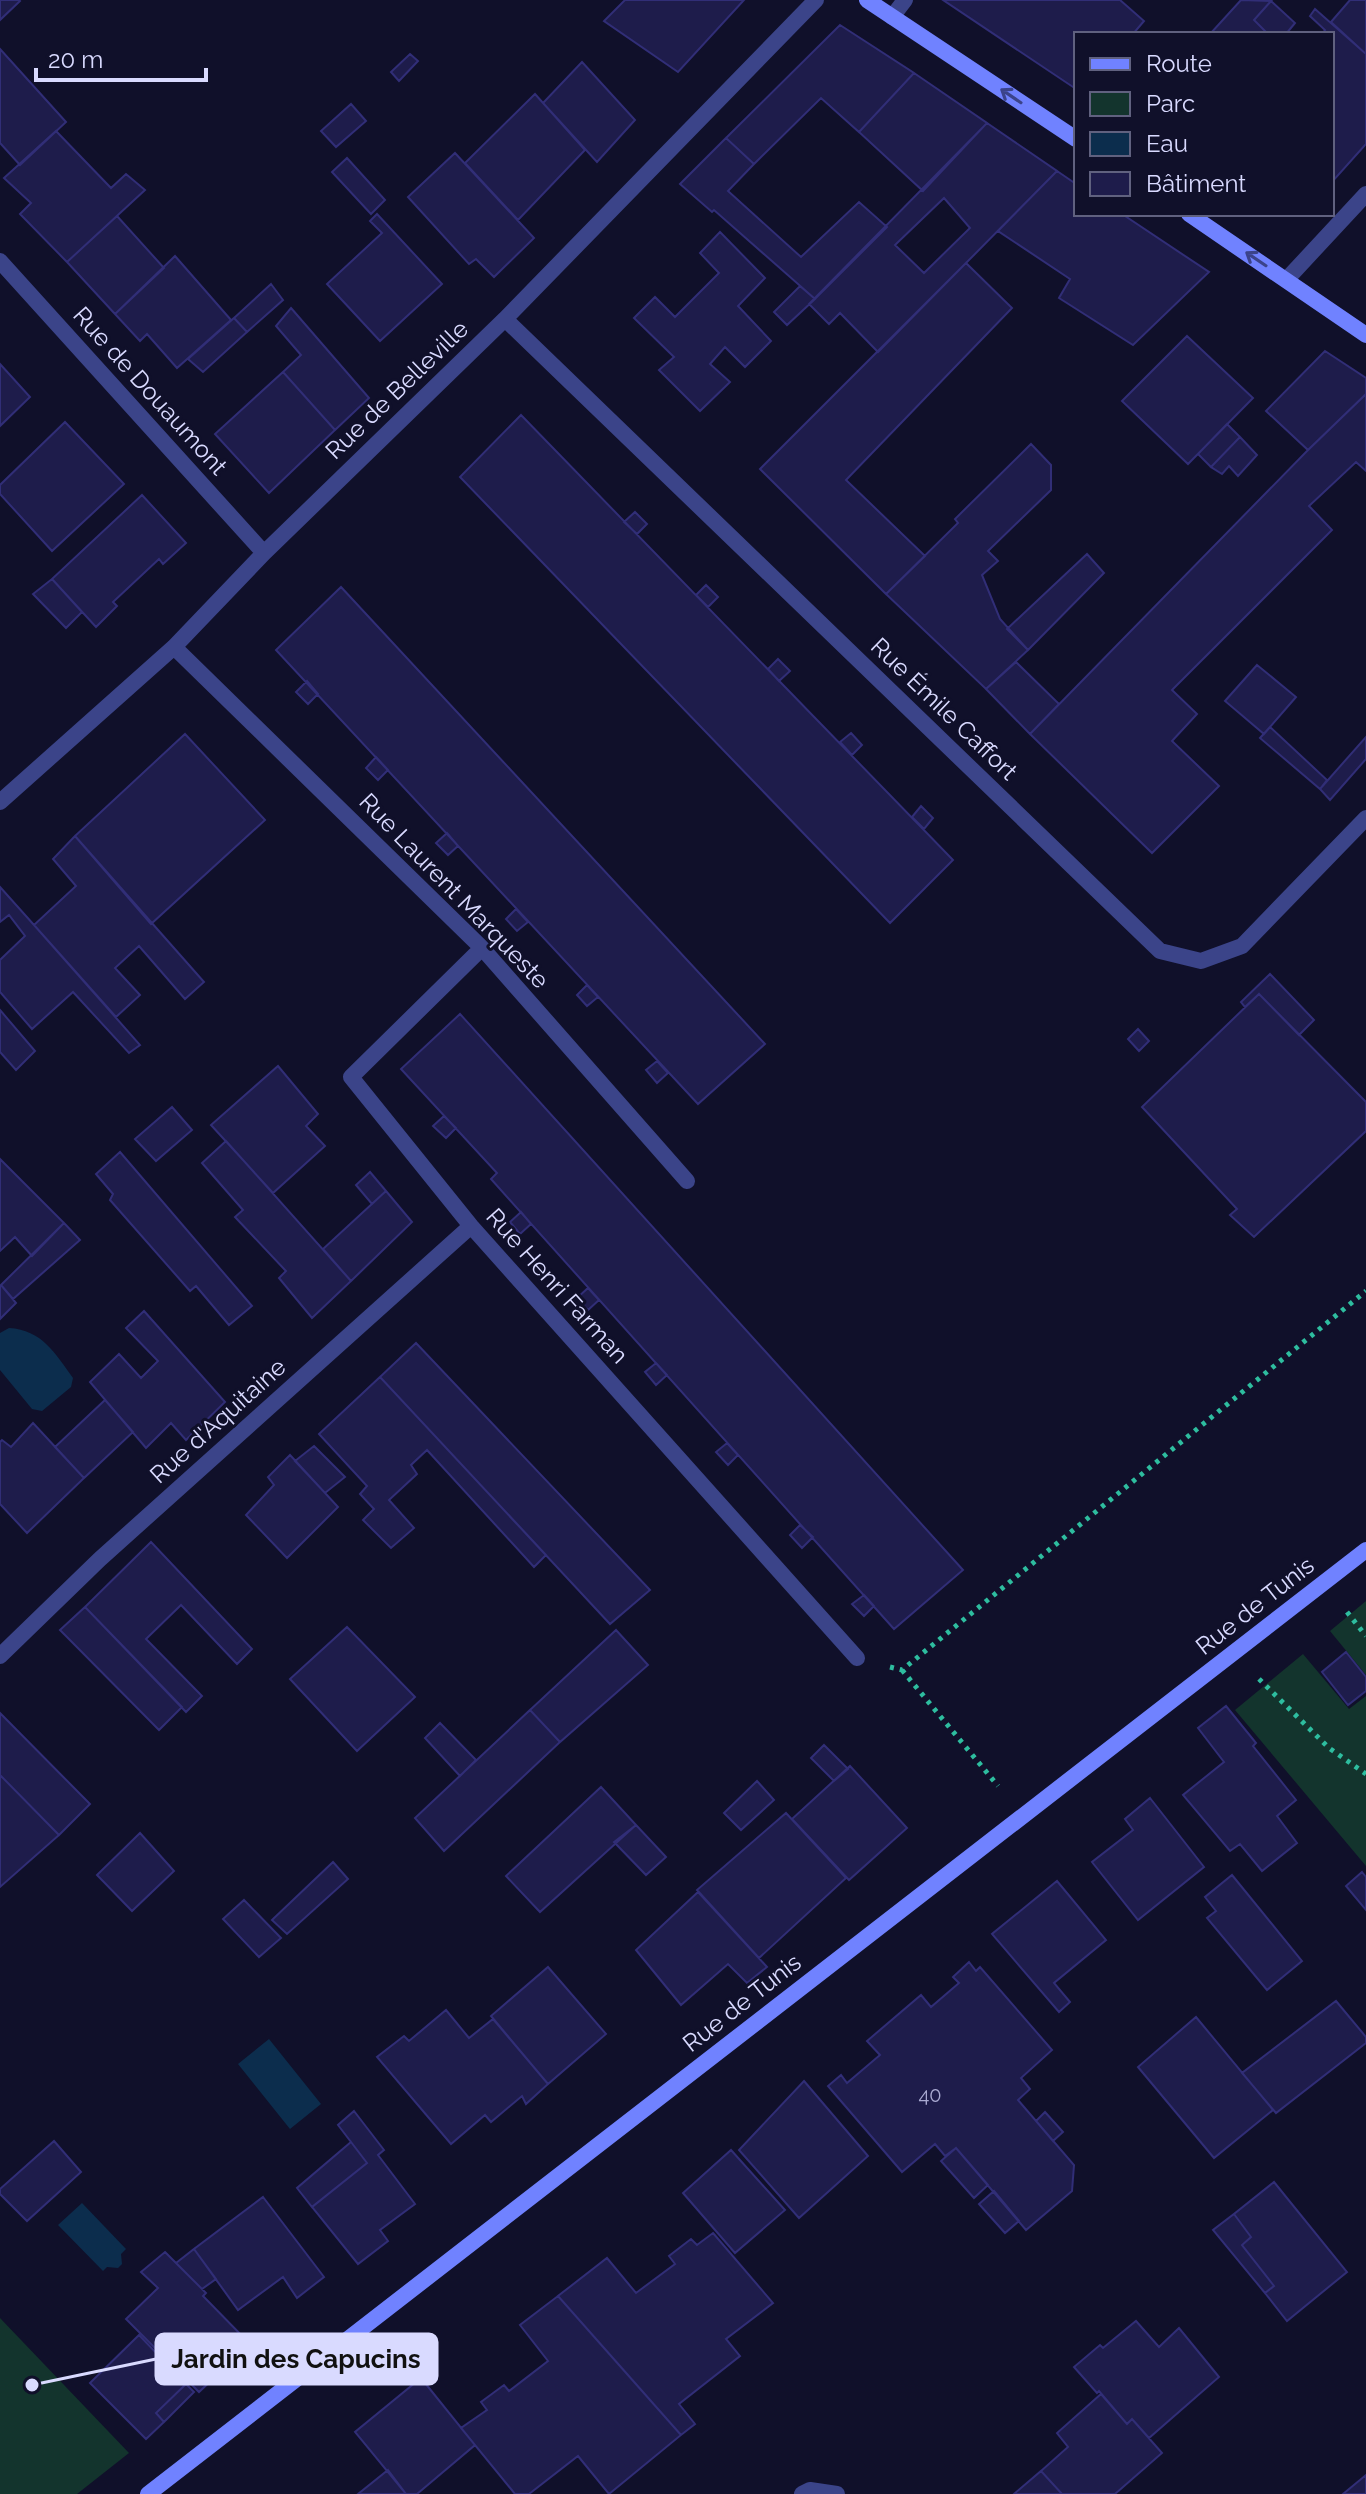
<svg xmlns="http://www.w3.org/2000/svg" width="1366" height="2494" font-family="Raleway,sans-serif">
	<style>
		.green { fill: #13342d }
		.water { fill: #0c2d4d }
		.building { fill: #1e1c4b; stroke: #312e77; stroke-width: 2; fill-rule: evenodd }
		.lines { fill: none; stroke-linecap: round; stroke-linejoin: round }
		.path { stroke: #2ebd9f; stroke-width: 5; stroke-dasharray: 4 6; stroke-linecap: butt }
		.street { stroke: #3b4489; stroke-width: 16 }
		.secondary { stroke: #7082ff; stroke-width: 16 }
		.oneway { stroke: #3b438a }
		.labels { text-anchor: middle; stroke-width: 6; stroke-linejoin: round; paint-order: stroke }
		.number-label { font-size: 20px; fill: #aaaad2 }
		.street-label { font-size: 24px; fill: #d9daff; stroke: #10102a }
		.leader { fill: none; stroke: #d9daff; stroke-width: 3 }
		.callout-dot { fill: #d9daff; stroke: #10102a; stroke-width: 3 }
		.callout { fill: #d9daff; stroke: #d9daff; stroke-width: 3 }
		.callout-label { font-size: 26px; text-anchor: middle; font-weight: bold; fill: #111 }
	</style>
	<rect width="100%" height="100%" fill="#10102a"/>
	<path class="green" d="M1366 1601V1675L1330 1631Z
		M1303 1654 1349 1709 1366 1696V1866L1235 1710Z
		M0 2318 129 2453 77 2494H0Z"/>
	<path class="water" d="M9 1328C42 1330 55 1353 73 1378L71 1387 42 1411 32 1409 0 1370V1333Z
		M269 2039 321 2104 290 2129 238 2064Z
		M82 2203 126 2249 121 2254 122 2264 118 2268 107 2267 103 2271 58 2225Z"/>
	<path class="building" d="M0 0H19L20 1 0 20Z
		M625 0H744L678 72 604 21Z
		M943 0H1120L1144 21 1133 34H1076V89Z
		M1241 0 1271 1 1254 20 1268 34H1210Z
		M1350 0H1366V54L1331 22Z
		M1271 1 1295 23 1286 34H1268L1254 20Z
		M1315 9 1366 54V144L1332 182V34H1322L1325 30 1310 16Z
		M840 25 914 73 859 132 821 98 754 164 726 138Z
		M0 49 66 122 20 165 0 143Z
		M410 54 418 61 399 81 391 72Z
		M582 62 635 120 597 162 543 103Z
		M914 73 987 123 923 191 859 132Z
		M535 94 585 150 518 220 465 163Z
		M351 104 366 121 336 147 321 131Z
		M987 123 1057 171 878 352 840 313 829 324 809 304ZM944 198 970 228 924 273 895 245Z
		M56 131 111 188 126 174 145 190 67 262 20 214 31 203 4 178Z
		M726 138 754 164 728 191 801 257 859 202 887 227 815 299 714 210 712 212 680 184Z
		M455 153 534 238 494 277 476 259 469 264 408 197Z
		M347 158 385 200 371 214 332 172Z
		M1057 171 1076 184V214H1122L1209 272 1133 345 1059 298 1070 279 998 231Z
		M377 214 442 284 380 341 327 284 382 233 370 221Z
		M117 216 164 268 115 314 67 262Z
		M720 232 765 278 738 306 771 341 745 367 725 347 710 364 730 382 700 411 659 370 674 357 634 318 655 297 675 317 719 273 700 253Z
		M175 256 231 320 177 368 147 334 140 341 115 314Z
		M966 263 1012 308 846 480 925 556 886 594 760 469Z
		M271 284 283 300 247 332 234 318Z
		M800 286 815 299 787 325 774 312Z
		M291 308 369 398 335 430 283 372 301 355 276 326Z
		M234 318 247 332 203 372 188 359Z
		M1187 336 1253 398 1188 464 1122 401Z
		M1325 351 1366 378V394L1308 450 1266 411Z
		M0 364 30 397 0 426Z
		M283 372 335 430 269 493 215 434Z
		M1366 394V471L1356 462 1309 506 1332 530 1172 690 1197 714 1172 741 1219 786 1152 853 1030 734 1308 450Z
		M521 415 953 860 890 923 460 477Z
		M65 422 124 484 52 551 0 494V485Z
		M1227 424 1240 437 1211 467 1198 454Z
		M1240 437 1257 455 1238 476 1229 466 1222 474 1211 467Z
		M1031 444 1051 465V490L988 551 998 561 982 575 1000 619 1028 650 986 689 886 594 958 523 955 519Z
		M142 495 186 543 163 564 159 559 113 602 117 606 96 627 52 579Z
		M635 512 647 524 637 534 624 522Z
		M1087 554 1104 573 1028 650 1007 629Z
		M52 579 82 612 66 628 33 594Z
		M706 585 718 597 708 607 696 595Z
		M341 587 765 1044 698 1104 276 650Z
		M778 659 790 671 779 681 768 669Z
		M1016 662 1059 704 1030 734 986 689Z
		M1257 665 1296 697 1264 734 1225 701Z
		M307 681 318 694 308 704 296 692Z
		M1270 727 1327 780 1320 789 1260 738Z
		M851 733 862 745 852 755 840 742Z
		M185 734 265 820 151 924 75 836Z
		M1366 737V759L1330 800 1320 789Z
		M376 757 388 770 378 780 366 768Z
		M921 806 933 818 924 829 912 817Z
		M447 833 458 846 448 855 436 843Z
		M75 836 204 982 185 999 139 946 115 968 140 995 116 1017 34 925 76 886 53 859Z
		M0 887 34 925 140 1045 129 1053 73 992 32 1029 0 992V960L25 936 9 915 0 922Z
		M516 909 528 922 517 931 506 919Z
		M1270 974 1314 1020 1299 1035 1259 994 1245 1007 1241 1002Z
		M587 985 598 997 587 1006 577 995Z
		M1259 994 1366 1102V1131L1254 1237 1230 1215 1237 1209 1142 1107Z
		M0 1010 35 1051 16 1070 0 1052Z
		M460 1014 963 1570 894 1629 491 1179 497 1173 401 1069Z
		M1138 1029 1149 1041 1139 1051 1128 1039Z
		M657 1061 668 1073 657 1083 646 1070Z
		M278 1066 318 1114 306 1126 325 1146 273 1193 211 1125Z
		M172 1107 192 1130 156 1161 135 1139Z
		M444 1116 456 1128 446 1138 433 1126Z
		M226 1141 351 1281 312 1318 279 1278 286 1271 235 1217 243 1210 202 1163Z
		M120 1152 252 1306 229 1325 196 1286 190 1291 110 1200 113 1194 96 1174Z
		M0 1159 64 1223 32 1256 15 1237 0 1251Z
		M370 1172 386 1191 372 1204 356 1185Z
		M386 1191 412 1222 351 1281 323 1249Z
		M521 1212 531 1224 520 1234 510 1222Z
		M64 1223 80 1240 13 1299 1 1285Z
		M1 1285 16 1303 0 1319V1286Z
		M588 1288 599 1300 588 1310 577 1298Z
		M144 1311 225 1402 186 1440 171 1423 146 1448 90 1382 119 1354 141 1378 158 1361 126 1328Z
		M416 1343 650 1590 610 1624 380 1377Z
		M656 1363 667 1375 656 1385 645 1372Z
		M380 1377 546 1555 534 1567 427 1450 411 1465 417 1474 389 1500 414 1528 391 1548 363 1520 374 1509 360 1494 367 1486 319 1434Z
		M105 1400 133 1432 84 1478 55 1447Z
		M33 1423 84 1478 27 1533 0 1504V1442L2 1440 11 1447Z
		M727 1443 738 1455 728 1465 716 1452Z
		M314 1446 345 1477 325 1493 295 1461Z
		M290 1455 338 1507 287 1558 246 1515 274 1485 268 1477Z
		M800 1525 813 1537 802 1548 790 1535Z
		M151 1542 252 1649 237 1664 181 1605 146 1639 202 1696 186 1712 85 1607Z
		M864 1595 874 1606 864 1616 852 1604Z
		M85 1607 182 1707 159 1730 60 1630Z
		M347 1627 415 1697 357 1751 290 1679Z
		M616 1630 648 1665 560 1742 530 1710Z
		M1346 1652 1366 1677V1691L1348 1705 1322 1672Z
		M1226 1706 1256 1743 1253 1746 1296 1800 1277 1816 1297 1843 1262 1871 1240 1844 1230 1851 1183 1795 1224 1762 1198 1728Z
		M530 1710 560 1742 444 1851 415 1818Z
		M0 1713 90 1804 59 1835 0 1775Z
		M440 1723 476 1760 460 1776 425 1738Z
		M824 1745 848 1769 834 1781 811 1758Z
		M850 1766 907 1828 849 1880 792 1819Z
		M0 1775 59 1835 0 1887Z
		M757 1781 774 1800 741 1830 724 1813Z
		M601 1787 636 1825 540 1912 506 1876Z
		M1150 1798 1204 1867 1138 1920 1092 1862 1133 1830 1125 1819Z
		M786 1813 846 1878 759 1958 697 1890Z
		M636 1825 666 1857 646 1875 614 1842Z
		M140 1833 174 1871 132 1911 97 1875Z
		M333 1862 348 1879 287 1934 272 1920Z
		M1362 1872 1366 1877V1910L1346 1886Z
		M1232 1875 1302 1961 1267 1990 1207 1918 1216 1911 1205 1897Z
		M1057 1881 1106 1940 1054 1983 1070 2002 1059 2012 992 1934Z
		M698 1892 767 1967 747 1983 728 1964 681 2005 636 1950Z
		M244 1900 281 1938 259 1957 223 1919Z
		M969 1962 976 1971 980 1967 1052 2050 1021 2078 1030 2089 1018 2100 1074 2165 1072 2191 1026 2230 956 2148 945 2156 935 2144 902 2172 828 2086 841 2075 847 2083 880 2055 867 2041 921 1995 931 2007 959 1983 953 1977Z
		M548 1967 606 2034 548 2084 491 2016Z
		M1336 2001 1366 2037V2043L1276 2113 1242 2073Z
		M446 2010 469 2038 493 2019 548 2084 526 2104 522 2096 491 2122 485 2115 451 2144 377 2057 404 2036 409 2041Z
		M1196 2017 1273 2110 1214 2158 1138 2067Z
		M804 2081 868 2156 799 2218 739 2150Z
		M354 2111 384 2150 378 2155 415 2204 380 2230 388 2241 358 2264 312 2207 367 2163 338 2125Z
		M1045 2112 1063 2132 1053 2141 1036 2121Z
		M54 2141 81 2172 27 2221 0 2194V2189Z
		M351 2142 367 2163 312 2207 297 2188Z
		M956 2148 988 2185 974 2198 941 2161Z
		M731 2150 785 2210 735 2253 683 2193Z
		M1274 2182 1347 2272 1287 2321 1265 2293 1274 2286 1242 2245 1251 2237 1234 2214Z
		M994 2191 1019 2221 1005 2233 979 2204Z
		M263 2197 324 2277 297 2298 283 2277 238 2310 194 2249Z
		M1234 2214 1251 2237 1242 2245 1274 2286 1265 2293 1213 2230Z
		M713 2233 773 2303 726 2339 740 2356 679 2404 695 2424 681 2435 558 2296 607 2258 636 2293 675 2264 669 2256 691 2239 697 2245Z
		M194 2249 216 2279 202 2289 176 2263Z
		M165 2252 206 2293 203 2296 250 2344 199 2392 126 2319 158 2288 141 2272Z
		M558 2296 681 2435 609 2494 578 2456 529 2494H515L461 2428 487 2410 481 2402 504 2385 509 2391 548 2361 520 2325Z
		M1136 2321 1159 2347 1179 2328 1219 2377 1149 2438 1132 2419 1127 2424 1099 2391 1097 2393 1074 2367 1100 2345 1103 2348Z
		M139 2335 186 2384 156 2413 164 2422 146 2439 90 2383Z
		M421 2378 475 2445 417 2494H406L355 2432Z
		M186 2384 194 2392 164 2422 156 2413Z
		M1101 2394 1127 2424 1132 2419 1162 2453 1115 2494H1062L1041 2471 1068 2447 1057 2433Z
		M388 2470 406 2494H358Z
		M1041 2471 1062 2494H1014Z
		M1366 2475V2494H1343Z"/>
	<g class="lines">
		<path class="path" d="M1347 1612 1366 1636
			M890 1667 902 1670 1366 1291
			M902 1670 998 1786
			M1259 1679 1329 1748 1366 1774"/>
		<path class="street" d="M892 17 905 0
			M0 261 264 553
			M1287 279 1366 194
			M505 319 1160 951 1201 961 1242 946 1366 818
			M174 647 482 948 687 1181
			M0 802 174 647 264 553 505 319 816 0
			M482 948 351 1077 471 1226 857 1658
			M0 1656 100 1559 471 1226
			M802 2494 810 2490 837 2494"/>
		<path class="secondary" d="M867 0 1076 139
			M1189 214 1366 335
			M148 2494 1366 1550"/>
	</g>
	<defs><path id="oneway-shaft" d="M-6 0H5M1.5-3L5.5 0L1.5 3" fill="none" stroke-width="1.6" stroke-linecap="round" stroke-linejoin="round" transform="scale(2)"/></defs>
	<g class="oneway">
		<use href="#oneway-shaft" transform="translate(1011 96) rotate(-146)"/>
		<use href="#oneway-shaft" transform="translate(1256 259) rotate(-146)"/>
	</g>
	<g class="labels">
		<g class="number-label">
			<text x="930" y="2102">40</text>
		</g>
		<g class="street-label">
			<text transform="translate(397 390) rotate(-44)" y="8">Rue de Belleville</text>
			<text transform="translate(150 391) rotate(48)" y="8">Rue de Douaumont</text>
			<text transform="translate(944 709) rotate(44)" y="8">Rue Émile Caffort</text>
			<text transform="translate(454 891) rotate(46)" y="8">Rue Laurent Marqueste</text>
			<text transform="translate(557 1286) rotate(48)" y="8">Rue Henri Farman</text>
			<text transform="translate(218 1421) rotate(-42)" y="8">Rue d'Aquitaine</text>
			<text transform="translate(1255 1606) rotate(-38)" y="8">Rue de Tunis</text>
			<text transform="translate(742 2003) rotate(-38)" y="8">Rue de Tunis</text>
		</g>
	</g>
	<path class="leader" d="M32 2385L156 2359"/>
	<circle class="callout-dot" cx="32" cy="2385" r="8"/>
	<rect class="callout" x="156" y="2334" width="281" height="50" rx="8"/>
	<g class="callout-label">
		<text x="296" y="2368">Jardin des Capucins</text>
	</g>
	<rect x="1074" y="32" width="260" height="184" fill="#10102a" stroke="#60617f" stroke-width="2"/>
	<rect x="1090" y="58" width="40" height="12" fill="#7082ff" stroke="#60617f" stroke-width="2"/>
	<text x="1146" y="72" font-size="24" fill="#d9daff">Route</text>
	<rect x="1090" y="92" width="40" height="24" fill="#13342d" stroke="#60617f" stroke-width="2"/>
	<text x="1146" y="112" font-size="24" fill="#d9daff">Parc</text>
	<rect x="1090" y="132" width="40" height="24" fill="#0c2d4d" stroke="#60617f" stroke-width="2"/>
	<text x="1146" y="152" font-size="24" fill="#d9daff">Eau</text>
	<rect x="1090" y="172" width="40" height="24" fill="#1e1c4b" stroke="#60617f" stroke-width="2"/>
	<text x="1146" y="192" font-size="24" fill="#d9daff">Bâtiment</text>
	<path d="M36 68v12h170v-12" fill="none" stroke="#d9daff" stroke-width="4"/>
	<text x="48" y="68" font-size="24" fill="#d9daff" stroke="#10102a" stroke-width="6" paint-order="stroke">20 m</text>
</svg>
